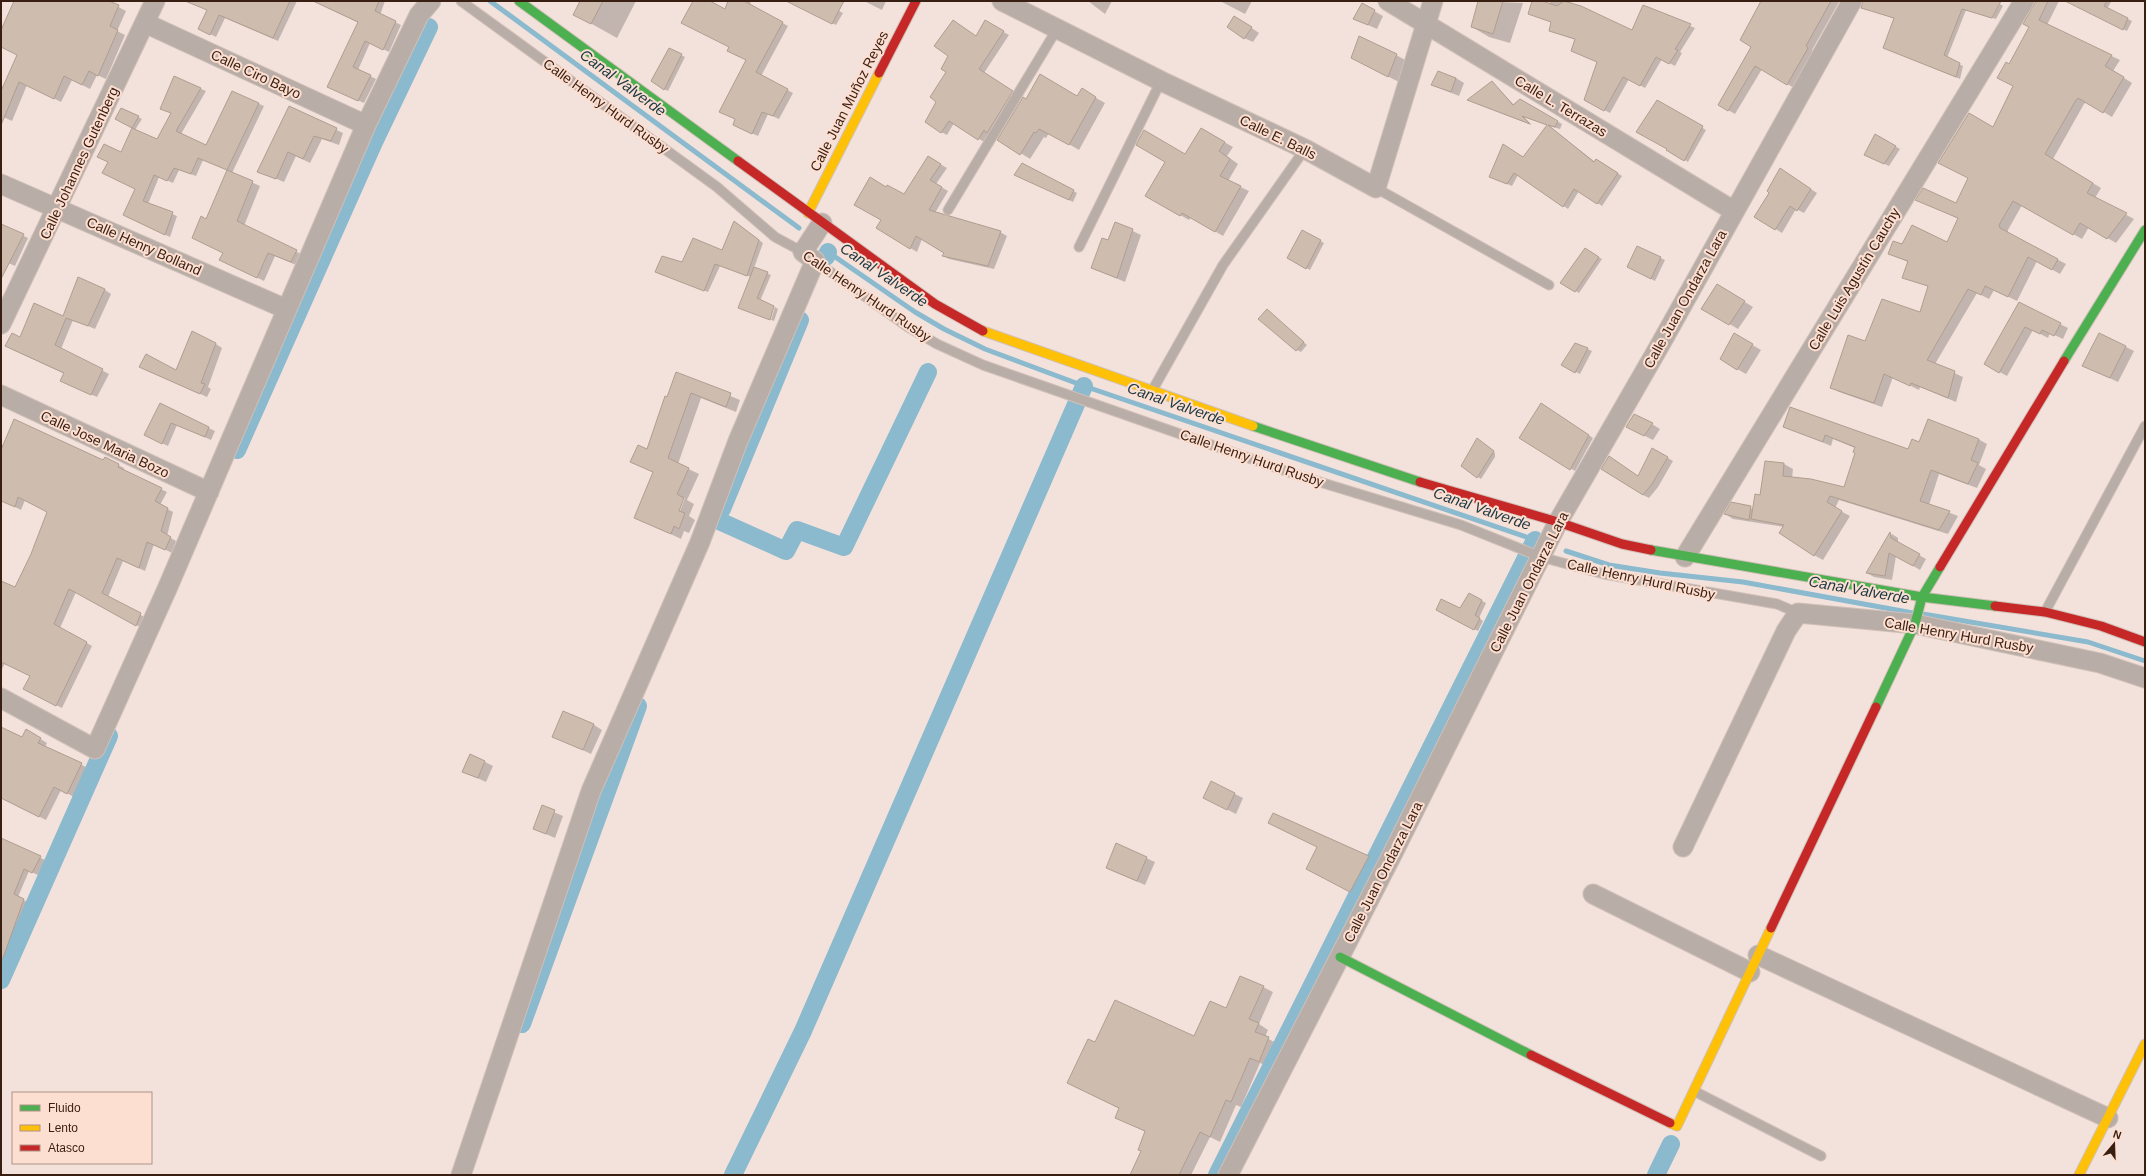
<svg xmlns="http://www.w3.org/2000/svg" width="2146" height="1176" font-family="Helvetica,sans-serif">
	<style>
		.shadow { fill: #0003; fill-rule: evenodd }
		.lines { fill: none; stroke-linecap: round; stroke-linejoin: round }
		.stream { stroke: #8bb9ce; stroke-width: 5 }
		.canal { stroke: #8bb9ce; stroke-width: 18 }
		.building { fill: #cebdae; stroke: #af9e90 }
		.lane-casing { stroke: #d0c0b8; stroke-width: 11 }
		.street-casing { stroke: #d0c0b8; stroke-width: 21 }
		.fast-casing { stroke: #d0c0b8; stroke-width: 11 }
		.slow-casing { stroke: #d0c0b8; stroke-width: 11 }
		.jam-casing { stroke: #d0c0b8; stroke-width: 11 }
		.lane { stroke: #b9ada7; stroke-width: 9 }
		.street { stroke: #b9ada7; stroke-width: 19 }
		.fast { stroke: #4caf50; stroke-width: 9 }
		.slow { stroke: #ffc107; stroke-width: 9 }
		.jam { stroke: #c62828; stroke-width: 9 }
		.labels { text-anchor: middle; stroke-width: 4; stroke-linejoin: round; paint-order: stroke }
		.street-label { font-size: 14px; fill: #391f11; stroke: #fddfd1 }
		.water-label { font-size: 15px; font-style: italic; fill: #163846; stroke: #fddfd1 }
	</style>
	<rect width="100%" height="100%" fill="#f3e2db"/>
	<path class="shadow" d="M16 1H107L126 11 117 31 125 35 106 79 97 75 90 89 72 80 61 102 27 85 12 121 1 116V93L18 55 1 46V30Z
		M213 1H297L278 41 225 18 216 37 204 31Z
		M313 1H385L380 15 401 25 389 52 370 43 358 70 376 79 364 103 334 90 359 23Z
		M581 1H636L617 38 574 14Z
		M694 1H708L725 11 730 1H751L750 5 788 26 761 76 793 93 779 119 768 114 758 136 734 125 747 60 730 47Z
		M797 1H819L843 13 836 25 799 7Z
		M864 1H886L882 10Z
		M1088 1H1112L1105 14Z
		M1220 1H1252L1245 14Z
		M1479 1 1523 3 1510 43 1489 37 1472 27Z
		M1534 1 1549 5 1550 1H1559L1581 7 1633 32 1643 7 1695 28 1680 52 1682 53 1675 66 1662 59 1645 88 1629 79 1610 113 1585 100 1598 62 1576 40 1550 31 1552 22 1530 13Z
		M1763 1 1839 2 1812 50 1814 53 1794 88 1762 69 1735 114 1719 105 1752 47Z
		M1871 1H1991L1998 4 1990 18 1966 10 1947 58 1963 66 1960 79 1888 49 1895 19 1868 9Z
		M2038 1H2059L2047 25 2120 60 2113 71 2132 83 2112 117 2087 102 2084 104 2053 159 2101 188 2095 198 2134 219 2116 243 2089 227 2082 239 2022 205 2008 230V233L2066 264 2060 274 2037 261 2017 301 1994 290 1989 299 1977 293 1935 364 1963 377 1956 402 1920 387 1919 390 1893 377 1882 407 1839 392 1831 387 1865 342 1920 314 1929 287 1904 277 1908 262 1889 254 1903 245 1947 243 1959 219 1917 200 1957 204 2013 86 2009 65 2030 27Z
		M2078 1H2109L2111 2 2107 9 2132 21 2127 31 2079 8Z
		M2000 4 2003 6 1996 19 1992 18Z
		M1374 11 1383 16 1377 29 1354 19Z
		M985 22 1009 35 984 73 1018 95 984 142 954 123 947 135 941 132 976 37Z
		M1243 22 1259 33 1253 42 1244 38Z
		M669 49 685 57 668 91 664 89Z
		M1396 55 1409 62 1401 83 1365 65Z
		M175 78 206 91 181 134 206 146 233 93 264 106 232 173 260 186 244 226 303 255 298 266 275 256 264 281 228 263 207 220 228 170 203 160 196 176 179 170 173 183 159 177 148 204 177 216 170 237 129 218 136 189 122 153 133 128 120 121 138 117 142 119 135 130 158 141 171 113 161 108Z
		M1456 78 1464 83 1459 96 1432 85Z
		M1492 82 1514 105 1520 100 1562 124 1560 129 1549 126 1595 162 1597 160 1622 176 1602 206 1579 191 1568 209 1518 175 1512 186 1495 179 1524 158 1548 125 1524 117 1532 125 1472 102Z
		M1082 90 1105 103 1079 150 1049 133 1046 138 1044 137 1030 159 999 139 1026 100 1078 97Z
		M1657 101 1706 130 1688 162 1668 150Z
		M290 108 343 133 339 145 322 139 310 163 296 156 284 182 258 171Z
		M1201 129 1233 147 1227 156 1238 164 1228 181 1249 191 1223 236 1191 217 1189 220 1146 196 1185 155Z
		M1875 135 1900 149 1889 166 1869 157Z
		M935 161 947 168 936 184 948 191 935 213 1000 232 1007 236 994 269 949 259 943 256 945 253 922 239 917 252 877 228 882 219 887 189 904 195Z
		M1022 164 1077 193 1073 202 1019 176Z
		M1786 173 1817 193 1804 213 1796 209 1782 233 1756 217Z
		M735 222 763 243 754 268 771 275 760 301 743 309 751 277 720 266 708 292 656 272 723 252Z
		M1116 223 1141 235 1125 282 1092 268 1108 242Z
		M1 225 28 238 15 266 6 262 1 271Z
		M1302 231 1324 243 1310 270 1288 258Z
		M1637 247 1665 260 1655 281 1632 269Z
		M1585 250 1602 259 1579 293 1562 283Z
		M1717 285 1753 307 1738 329 1703 308Z
		M105 290 111 294 95 329 73 320 61 349 109 374 97 397 67 384 65 374 13 350 21 338 64 318Z
		M2020 304 2068 328 2063 339 2050 333 2048 338 2033 330 2007 376 1985 364Z
		M775 307 778 309 774 321 771 320Z
		M1268 311 1307 345 1301 352 1297 350Z
		M1734 334 1761 350 1746 374 1737 369Z
		M2100 334 2134 351 2118 382 2092 370Z
		M216 344 222 348 208 387 211 389 207 397 147 370 177 371Z
		M1576 344 1592 351 1580 374 1562 365Z
		M677 374 740 400 736 412 701 398 678 464 699 474 687 500 694 504 689 516 695 520 689 533 684 531 681 539 635 517 654 473 632 462 647 450ZM683 498H685L678 516 676 515Z
		M161 405 215 431 211 440 177 425 168 446 151 438Z
		M1545 406 1593 438 1575 471 1521 438Z
		M1652 424 1660 429 1653 440 1635 431Z
		M1784 426 1908 451 1920 443 1978 439 1987 444 1979 465 1986 469 1977 488 1939 474 1929 505 1958 516 1948 534 1839 500 1835 508 1850 516 1823 560 1814 555 1784 527 1733 519 1725 514 1732 503 1753 509 1761 497 1766 462 1784 464 1793 469 1792 478 1845 489 1856 453 1855 448 1833 439 1831 446Z
		M1481 442 1495 453V457L1481 479 1478 477Z
		M1 445 118 465 124 468 123 471 167 492 160 505 173 512 167 536 176 541 172 553 154 544 145 571 123 561 108 597 146 618 142 628 76 592 60 628 92 646 62 708 30 692 31 676 5 663 1 671V582L16 589 32 554 48 512 25 500 21 510 1 500Z
		M1658 452 1673 461 1658 487 1649 498 1643 495 1639 477Z
		M1892 534 1898 538V543L1926 559 1920 570 1896 556 1892 580 1874 577 1867 573Z
		M1469 594 1486 603 1479 618 1483 621 1478 631 1437 610H1461Z
		M594 725 602 730 591 754 553 736Z
		M1 728 23 739 33 734 47 743 45 747 88 768 74 797 61 790 46 820 1 798Z
		M485 762 493 766 486 782 464 772Z
		M1211 782 1243 798 1236 814 1204 798Z
		M542 807 563 816 555 838 534 829Z
		M2 839 45 860 38 875 29 871 18 897 29 903 1 975Z
		M1117 845 1155 862 1145 885 1115 872Z
		M1318 847 1368 856 1376 861 1358 896 1315 873Z
		M1263 987 1273 992 1259 1024 1268 1030 1265 1037 1278 1044 1269 1067 1260 1063 1241 1107 1236 1105 1220 1142 1210 1137 1191 1175H1131L1142 1151 1146 1132 1116 1117 1120 1109 1078 1088 1096 1043 1194 1037 1226 1009Z"/>
	<g class="lines">
		<path class="stream" d="M490 1 799 228
			M828 252 915 312 944 329 985 349 1084 386 1535 540
			M1566 551 1609 565 1660 573 1743 582 1913 613
			M1923 614 2088 642 2145 661"/>
		<path class="canal" d="M826 257 828 252
			M237 450 374 142 429 27
			M722 509 800 320
			M717 520 786 551 797 530 844 547 928 372
			M1 980 109 736
			M522 1024 638 706
			M733 1175 803 1031 1084 386
			M1217 1175 1535 540
			M1656 1175 1671 1144"/>
	</g>
	<path class="building" d="M14 1H109L119 5 110 26 118 30 98 76 89 71 82 85 64 76 54 99 19 82 1 125V91L17 55 1 47V30Z
		M185 1H290L273 38 219 15 210 35 198 29 207 10Z
		M313 1H379L375 11 396 21 383 50 365 41 353 67 371 75 358 101 327 87 358 22Z
		M580 1H603L591 24 573 15Z
		M693 1H710L725 9 728 1H744L783 22 756 72 788 89 773 116 762 112 752 134 733 125 735 119 719 112 746 60 727 51 729 47 681 23Z
		M786 1H844L832 24Z
		M1478 1H1503L1493 34 1471 27Z
		M1532 1H1542L1557 6 1564 1 1581 6 1632 30 1643 5 1691 24 1675 49 1678 50 1669 64 1656 57 1640 86 1623 77 1604 111 1584 100 1597 62 1571 51 1575 39 1549 31 1551 22 1528 14Z
		M1761 1H1831L1806 46 1808 48 1787 85 1755 66 1728 111 1718 105 1751 47 1740 40Z
		M1863 1H2001L1992 18 1962 9 1944 55 1960 63 1956 77 1883 48 1894 18 1861 8Z
		M2036 1H2048L2039 20 2112 55 2105 66 2124 77 2103 113 2078 98 2076 100 2045 154 2093 183 2087 193 2127 213 2107 239 2080 223 2073 235 2013 201 1999 225 2000 228 2058 259 2052 270 2028 257 2008 297 1985 286 1981 295 1968 289 1927 360 1955 371 1948 398 1911 383 1910 386 1884 374 1874 403 1830 388 1848 335 1865 341 1882 299 1920 312 1928 286 1902 278 1908 261 1888 254 1893 241 1902 244 1912 225 1947 242 1958 218 1915 200 1923 188 1956 203 1968 178 1938 163 1969 113 1993 127 2013 86 1997 78 2006 62 2009 64 2029 27 2023 24Z
		M2065 1H2107L2104 6 2128 18 2123 30Z
		M1362 3 1375 10 1368 25 1353 19Z
		M1234 16 1252 27 1244 39 1227 27Z
		M953 20 976 36 985 20 1004 31 979 69 1013 91 987 133 984 130 978 140 949 121 941 133 925 122 936 102 930 97 946 72 941 69 948 56 934 46Z
		M1359 36 1397 54 1388 77 1351 58Z
		M669 48 682 54 664 90 651 81Z
		M1438 71 1456 78 1451 92 1431 85Z
		M1040 74 1077 96 1082 88 1096 97 1069 145 1039 129 1036 133 1034 132 1020 155 997 140 1023 97 1026 99Z
		M174 76 201 88 176 131 206 145 232 91 259 103 227 170 198 158 191 174 174 168 167 181 154 175 143 201 173 212 165 235 123 215 135 189 102 173 108 162 97 157 104 144 121 152 132 128 157 139 171 113 160 109Z
		M1492 81 1513 105 1520 99 1558 121 1555 127 1548 125 1594 162 1596 159 1618 173 1597 204 1574 189 1563 207 1514 173 1507 184 1489 177 1503 144 1523 157 1547 125 1522 116 1530 124 1467 100Z
		M1657 100 1703 126 1684 161 1666 150 1667 149 1636 132Z
		M289 106 337 128 331 141 314 136 303 159 288 152 276 179 257 172Z
		M121 108 139 116 132 128 115 119Z
		M1201 128 1225 142 1219 151 1230 159 1220 176 1241 186 1215 232 1182 213 1180 216 1145 196 1165 162 1136 145 1144 130 1185 154Z
		M1875 134 1896 146 1884 164 1864 155Z
		M928 156 941 164 930 180 942 187 929 210 1001 231 988 266 942 256 944 253 916 236 910 249 876 228 881 220 854 205 870 177 886 187 887 185 904 194Z
		M1022 163 1074 190 1069 200 1014 175Z
		M1780 168 1811 189 1797 211 1790 206 1775 230 1754 217 1769 193 1767 191Z
		M227 170 253 181 237 221 297 250 291 262 268 253 257 278 219 260 223 253 192 238 201 216 206 219Z
		M734 221 759 240 747 276 715 264 704 291 655 272 662 256 682 262 693 238 722 250Z
		M1115 222 1133 229 1117 278 1091 268 1102 238 1108 240Z
		M1 224 24 234 1 279Z
		M1302 230 1321 240 1306 269 1287 258Z
		M1637 246 1661 257 1651 279 1627 267Z
		M1585 248 1599 257 1575 292 1560 283Z
		M754 267 768 272 757 298 774 306 770 320 738 308Z
		M78 277 105 289 88 326 66 318 55 345 103 369 91 395 60 381 64 373 5 346 12 333 20 337 34 303 63 316Z
		M1717 284 1745 301 1729 325 1701 309Z
		M2019 302 2061 323 2054 336 2042 330 2040 334 2025 327 1999 373 1984 364Z
		M1267 309 1304 342 1296 351 1258 319Z
		M192 331 216 343 201 383 205 384 200 394 139 367 146 354 176 370Z
		M1734 333 1753 344 1737 370 1720 359Z
		M2099 333 2126 346 2110 378 2082 366Z
		M1575 343 1588 348 1575 373 1561 365Z
		M676 372 731 393 726 407 691 393 668 458 689 468 677 494 684 498 679 511 685 513 679 529 674 526 671 534 634 518 653 472 630 462 638 445 647 449 665 396 667 397Z
		M160 403 209 427 205 437 171 423 162 444 144 435Z
		M1541 403 1589 435 1570 470 1519 438Z
		M1790 407 1908 449 1912 439 1919 442 1928 419 1979 439 1971 460 1978 463 1968 484 1931 470 1920 501 1950 511 1939 530 1830 496 1827 502 1842 511 1814 556 1779 533 1784 525 1751 519 1755 494 1760 495 1765 461 1784 463 1783 476 1811 479 1844 487 1855 453 1853 452 1855 447 1825 435 1823 442 1783 427Z
		M1634 414 1653 423 1644 436 1626 427Z
		M14 419 103 460 105 457 119 464 118 467 162 488 155 501 168 508 161 531 171 537 165 550 147 542 139 568 117 558 102 593 141 613 136 626 69 589 54 624 87 642 56 706 23 689 30 676 1 662V581L15 587 31 554 47 512 18 497 15 507 1 501V450Z
		M1477 438 1494 451 1477 478 1461 466Z
		M1652 448 1668 457 1652 484 1643 495 1601 469 1609 456 1638 476Z
		M1731 502 1751 506 1749 520 1724 514Z
		M1890 532 1891 538 1920 554 1913 566 1889 553 1885 576 1866 573Z
		M1469 593 1482 600 1475 615 1480 618 1474 630 1436 610 1441 599 1460 608Z
		M563 711 594 724 583 750 552 737Z
		M1 727 22 737 26 729 41 738 38 743 82 763 67 794 54 787 39 817 1 798Z
		M470 754 485 761 478 778 462 772Z
		M1211 781 1235 793 1227 810 1203 798Z
		M542 805 555 810 546 834 533 829Z
		M1273 813 1369 856 1350 892 1306 869 1317 847 1268 823Z
		M1 838 41 856 32 873 24 869 14 894 24 899 3 958H1Z
		M1116 843 1147 857 1137 881 1106 868Z
		M1240 976 1264 986 1249 1019 1259 1023 1255 1032 1269 1037 1259 1062 1250 1058 1231 1102 1226 1100 1210 1137 1200 1132 1179 1175H1130L1141 1151 1138 1150 1145 1131 1115 1118 1119 1108 1067 1083 1088 1039 1095 1042 1115 1000 1194 1036 1210 1001 1226 1008Z"/>
	<g class="lines">
		<defs>
			<path id="lane" d="M461 1 717 187 775 237 803 252
				M1376 188 1549 285
				M948 210 1057 29
				M1079 247 1161 81
				M815 261 908 327 937 344 983 365 1300 476 1461 525 1541 557 1604 574 1777 604 1798 613
				M1152 391 1223 265 1305 149
				M2045 612 2145 426
				M1694 1091 1821 1156"/>
			<path id="street" d="M1002 1 1161 81 1305 149 1376 188 1433 1
				M1388 1 1734 211
				M145 23 366 125
				M1 184 286 309
				M1 324 155 1
				M1 395 209 492
				M1685 557 2024 1
				M1 698 95 749 167 589 366 125 419 15 431 1
				M1683 847 1786 631 1798 613 1915 624 2100 663 2145 678
				M1593 894 1750 972
				M1758 955 2108 1118
				M461 1175 591 791 700 542 738 441 815 261 803 252 822 223
				M1228 1175 1393 853 1558 522 1660 345 1852 1"/>
			<path id="fast" d="M519 1 738 161
				M2064 361 2145 230
				M1253 426 1420 482
				M1651 550 1922 597 1995 606
				M1876 707 1915 624 1922 597 1940 567
				M1340 957 1531 1055"/>
			<path id="slow" d="M808 213 879 73
				M983 331 1253 426
				M1670 1123 1677 1126 1771 928
				M2079 1175 2145 1044"/>
			<path id="jam" d="M879 73 916 1
				M738 161 935 304 983 331
				M1420 482 1558 522 1622 544 1651 550
				M1940 567 2064 361
				M1995 606 2045 612 2101 626 2145 642
				M1771 928 1876 707
				M1531 1055 1670 1123"/>
		</defs>
		<use href="#lane" class="lane-casing"/>
		<use href="#street" class="street-casing"/>
		<use href="#fast" class="fast-casing"/>
		<use href="#slow" class="slow-casing"/>
		<use href="#jam" class="jam-casing"/>
		<use href="#lane" class="lane"/>
		<use href="#street" class="street"/>
		<use href="#fast" class="fast"/>
		<use href="#slow" class="slow"/>
		<use href="#jam" class="jam"/>
	</g>
	<g class="labels">
		<g class="street-label">
			<text transform="translate(256 74) rotate(25)" y="5">Calle Ciro Bayo</text>
			<text transform="translate(849 101) rotate(-63)" y="5">Calle Juan Muñoz Reyes</text>
			<text transform="translate(606 106) rotate(36)" y="5">Calle Henry Hurd Rusby</text>
			<text transform="translate(1561 106) rotate(31)" y="5">Calle L. Terrazas</text>
			<text transform="translate(1278 137) rotate(26)" y="5">Calle E. Balls</text>
			<text transform="translate(79 163) rotate(-65)" y="5">Calle Johannes Gutenberg</text>
			<text transform="translate(144 246) rotate(24)" y="5">Calle Henry Bolland</text>
			<text transform="translate(1854 279) rotate(-59)" y="5">Calle Luis Agustín Cauchy</text>
			<text transform="translate(867 296) rotate(34)" y="5">Calle Henry Hurd Rusby</text>
			<text transform="translate(1685 299) rotate(-61)" y="5">Calle Juan Ondarza Lara</text>
			<text transform="translate(105 444) rotate(25)" y="5">Calle Jose Maria Bozo</text>
			<text transform="translate(1252 458) rotate(19)" y="5">Calle Henry Hurd Rusby</text>
			<text transform="translate(1641 579) rotate(12)" y="5">Calle Henry Hurd Rusby</text>
			<text transform="translate(1529 582) rotate(-63)" y="5">Calle Juan Ondarza Lara</text>
			<text transform="translate(1959 635) rotate(10)" y="5">Calle Henry Hurd Rusby</text>
			<text transform="translate(1383 872) rotate(-63)" y="5">Calle Juan Ondarza Lara</text>
		</g>
		<g class="water-label">
			<text transform="translate(623 83) rotate(36)" y="5">Canal Valverde</text>
			<text transform="translate(884 275) rotate(34)" y="5">Canal Valverde</text>
			<text transform="translate(1176 404) rotate(19)" y="5">Canal Valverde</text>
			<text transform="translate(1482 509) rotate(19)" y="5">Canal Valverde</text>
			<text transform="translate(1859 590) rotate(10)" y="5">Canal Valverde</text>
		</g>
	</g>
	<rect width="2146" height="1176" fill="none" stroke="#391f11" stroke-width="4"/>
	<rect x="12" y="1092" width="140" height="72" fill="#fddfd1" stroke="#af9284"/>
	<rect x="20" y="1105" width="20" height="6" fill="#4caf50" stroke="#af9284"/>
	<text x="48" y="1112" font-size="12" fill="#391f11">Fluido</text>
	<rect x="20" y="1125" width="20" height="6" fill="#ffc107" stroke="#af9284"/>
	<text x="48" y="1132" font-size="12" fill="#391f11">Lento</text>
	<rect x="20" y="1145" width="20" height="6" fill="#c62828" stroke="#af9284"/>
	<text x="48" y="1152" font-size="12" fill="#391f11">Atasco</text>
	<g transform="translate(2114 1144) rotate(19)" stroke="#fddfd1" stroke-width="3" paint-order="stroke">
	<path d="M0-3L7 15L0 10L-7 15Z" fill="#391f11"/>
	<text y="-6" font-size="11" font-weight="bold" text-anchor="middle" fill="#391f11">N</text>
	</g>
</svg>
